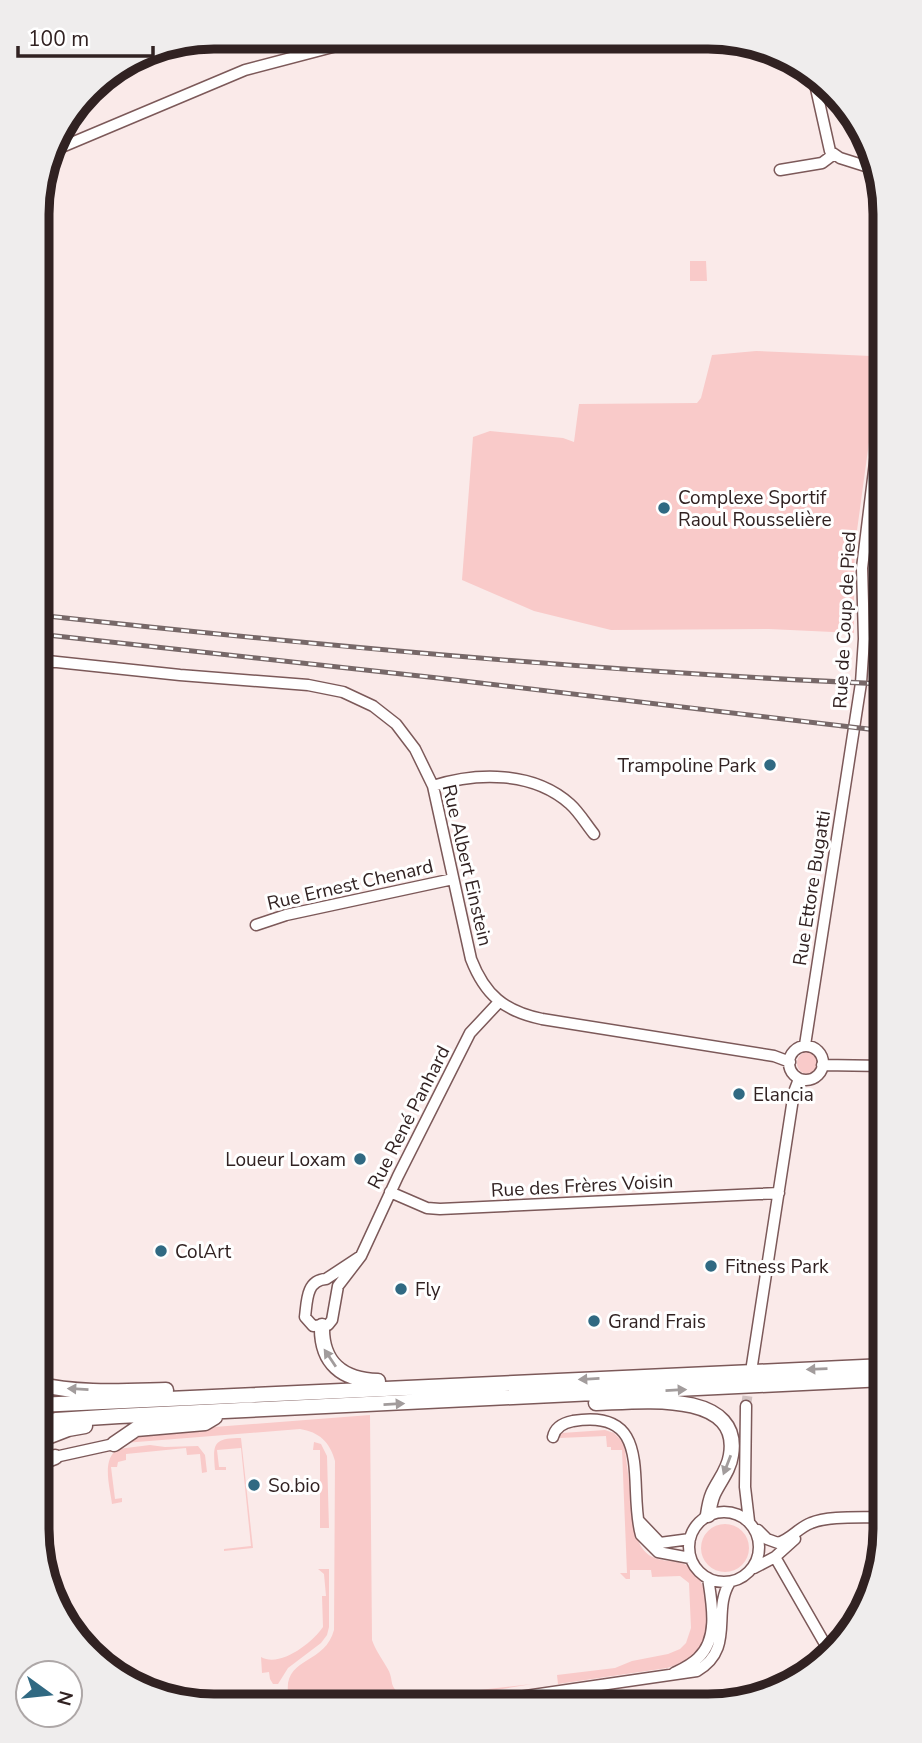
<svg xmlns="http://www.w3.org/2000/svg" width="922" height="1743" font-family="'Nunito Sans',sans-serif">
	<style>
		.green { fill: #f9cac9 }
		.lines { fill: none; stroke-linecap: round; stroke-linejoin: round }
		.minor-tunnel { stroke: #d2c2c1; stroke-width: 10; stroke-dasharray: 10 5; stroke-linecap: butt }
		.minor-casing { stroke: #7c5959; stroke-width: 13 }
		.highway-casing { stroke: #7c5959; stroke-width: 17 }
		.minor { stroke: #fff; stroke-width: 10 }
		.highway { stroke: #fff; stroke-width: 14 }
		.rail-casing { stroke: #776868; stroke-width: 5 }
		.rail { stroke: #fff; stroke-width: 2.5; stroke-dasharray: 8; stroke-linecap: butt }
		.oneway { fill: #a29c9c }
		.poi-dot { fill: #306982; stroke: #fff; stroke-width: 2.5 }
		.labels { text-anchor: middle; stroke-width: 6; stroke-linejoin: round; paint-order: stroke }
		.poi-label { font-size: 19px; fill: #312222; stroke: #fff; text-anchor: start }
		.street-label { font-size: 19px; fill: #312222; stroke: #fff }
		.rim { fill: none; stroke: #312222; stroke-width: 9 }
	</style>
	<rect width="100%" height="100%" fill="#faeae9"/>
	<path class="green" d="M690 261H706L707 281H690Z
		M756 351 871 356 880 361 856 538 854 570V633L769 629 611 630 534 611 462 580 473 437 490 431 563 438 574 442 579 404 697 403 701 398 712 355Z
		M797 1063a11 11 0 1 1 22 0a11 11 0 1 1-22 0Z
		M370 1415 372 1640C376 1651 381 1657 386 1666 397 1682 384 1687 409 1698L532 1684 429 1701 290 1703C277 1655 324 1668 334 1630L335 1461C330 1442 319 1432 300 1429L124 1443 137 1433Z
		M605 1430 614 1433 624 1443 636 1534C647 1574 678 1551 695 1572 709 1589 713 1631 699 1649 691 1660 679 1664 667 1668L558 1684 557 1675 615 1668 632 1661 668 1654 680 1649 686 1643 691 1628 689 1583 680 1576 652 1577 651 1570H630V1579H626L620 1573H627L622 1450H611V1447H607L606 1436 559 1438 562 1433Z
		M241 1438 253 1548 224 1551V1549L251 1546 241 1448 217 1450 219 1467H226V1470H215C213 1445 212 1438 241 1438Z
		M314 1442 321 1444 327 1456 329 1528H320V1450H313Z
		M150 1445 165 1447 198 1446 205 1455 207 1472 202 1473 200 1454 187 1455 186 1448 126 1454V1460L118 1462 117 1467H111L115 1499 122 1498V1502L112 1504C110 1487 101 1459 118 1449Z
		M701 1548a24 24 0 1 1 48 0a24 24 0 1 1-48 0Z
		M318 1569H329V1627L327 1635 321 1643 288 1668 278 1684H273L270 1679 269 1672 262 1673 261 1657C280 1668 312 1643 323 1627L322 1596H326L324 1574Z"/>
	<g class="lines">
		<path class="minor-tunnel" d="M746 1406 750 1378"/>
		<defs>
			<path id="minor" d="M813 75 830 151 840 158 878 170
				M50 152 245 70 367 38
				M780 170 822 163 834 154
				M38 660 180 675 308 685 343 692 373 706 396 724 415 749 433 786 471 959C485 995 504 1011 542 1019L774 1056 790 1062
				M38 745 47 661
				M433 786C477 772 533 771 570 804 579 812 586 824 594 834
				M256 925 286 915 453 879
				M805 1045 861 683 864 639 862 568 885 381
				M789 1063a17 17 0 1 1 34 0a17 17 0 1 1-34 0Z
				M37 1059 41 1039 37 1020
				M822 1065 885 1066
				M390 1192 427 1208 440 1209 779 1193
				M361 1256 326 1279C306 1280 307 1302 305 1317L313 1326 328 1325 332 1320 338 1286 361 1256 398 1176 470 1033 499 1002
				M752 1365 794 1092 799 1079
				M746 1406 745 1487 749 1521
				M553 1437C555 1427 563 1423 573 1421 656 1407 627 1487 641 1535L658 1552 690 1558
				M55 1457 114 1444
				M689 1547a35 35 0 1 1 70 0a35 35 0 1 1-70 0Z
				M639 1521 660 1543 690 1539
				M758 1530 767 1539 778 1543C791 1539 798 1528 811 1523 829 1515 864 1518 885 1517
				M775 1557 829 1651
				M754 1568 775 1557 795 1539
				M674 1673C682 1669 691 1665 698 1658 719 1639 712 1604 708 1578
				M491 1701 697 1671C736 1648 711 1612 730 1582"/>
			<path id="highway" d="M322 1326C321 1363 342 1380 378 1381
				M37 1384C78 1394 124 1391 166 1390
				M596 1403C635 1402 742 1388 731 1455 729 1470 719 1481 713 1494 710 1501 709 1508 708 1515
				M37 1405 885 1366
				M37 1425 56 1420 119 1416 885 1379
				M37 1441 68 1429 85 1426
				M114 1444 136 1429 205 1423 215 1417
				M37 1464 55 1457"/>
		</defs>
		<use href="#minor" class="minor-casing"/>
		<use href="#highway" class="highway-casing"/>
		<use href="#minor" class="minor"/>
		<use href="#highway" class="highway"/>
		<defs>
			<path id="rail" d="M38 615C319 646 602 672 885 684
				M38 634 438 678 885 731"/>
		</defs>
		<use href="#rail" class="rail-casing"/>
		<use href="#rail" class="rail"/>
	</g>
	<defs><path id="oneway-solid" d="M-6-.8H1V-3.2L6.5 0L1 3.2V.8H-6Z" transform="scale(1.75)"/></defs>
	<g class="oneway">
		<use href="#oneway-solid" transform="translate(330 1358) rotate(-124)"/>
		<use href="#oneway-solid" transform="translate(817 1369) rotate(178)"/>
		<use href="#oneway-solid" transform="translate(589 1379) rotate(177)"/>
		<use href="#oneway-solid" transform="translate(78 1389) rotate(-177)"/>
		<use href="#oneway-solid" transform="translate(676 1390) rotate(-3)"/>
		<use href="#oneway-solid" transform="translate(394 1404) rotate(-3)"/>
		<use href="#oneway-solid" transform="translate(727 1465) rotate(111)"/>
	</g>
	<g class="poi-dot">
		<circle cx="664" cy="508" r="7"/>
		<circle cx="770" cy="765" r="7"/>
		<circle cx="739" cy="1094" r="7"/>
		<circle cx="360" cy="1159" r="7"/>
		<circle cx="161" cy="1251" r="7"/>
		<circle cx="711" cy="1266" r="7"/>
		<circle cx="401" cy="1289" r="7"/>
		<circle cx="594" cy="1321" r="7"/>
		<circle cx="254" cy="1485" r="7"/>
	</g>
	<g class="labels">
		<g class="poi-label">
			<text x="678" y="504">Complexe Sportif<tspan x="678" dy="22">Raoul Rousselière</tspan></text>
			<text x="756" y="772" text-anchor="end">Trampoline Park</text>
			<text x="753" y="1101">Elancia</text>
			<text x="346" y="1166" text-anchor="end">Loueur Loxam</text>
			<text x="175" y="1258">ColArt</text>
			<text x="725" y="1273">Fitness Park</text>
			<text x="415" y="1296">Fly</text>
			<text x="608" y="1328">Grand Frais</text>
			<text x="268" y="1492">So.bio</text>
		</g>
		<g class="street-label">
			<text transform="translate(844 620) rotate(-87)" y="7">Rue de Coup de Pied</text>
			<text transform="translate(468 865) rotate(77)" y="7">Rue Albert Einstein</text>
			<text transform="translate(350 884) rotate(-13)" y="7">Rue Ernest Chenard</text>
			<text transform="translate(811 888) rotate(-81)" y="7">Rue Ettore Bugatti</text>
			<text transform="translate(408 1117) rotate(-63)" y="7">Rue René Panhard</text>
			<text transform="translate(582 1185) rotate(-3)" y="7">Rue des Frères Voisin</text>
		</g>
	</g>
	<path d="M0 0H922V1743H0ZM214 49H708A165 165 0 0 1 873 214V1529A165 165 0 0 1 708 1694H214A165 165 0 0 1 49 1529V214A165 165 0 0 1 214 49Z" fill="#efeded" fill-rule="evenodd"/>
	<path class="rim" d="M214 49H708A165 165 0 0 1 873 214V1529A165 165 0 0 1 708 1694H214A165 165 0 0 1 49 1529V214A165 165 0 0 1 214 49Z"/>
	<g transform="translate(49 1694) rotate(105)"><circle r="33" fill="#ffffff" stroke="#ada7a7" stroke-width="2"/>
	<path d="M0-5L12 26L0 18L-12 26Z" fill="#306982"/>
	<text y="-10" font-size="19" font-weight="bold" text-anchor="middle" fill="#312222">N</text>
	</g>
	<path d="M18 46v10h135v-10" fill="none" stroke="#312222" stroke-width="3.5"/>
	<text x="28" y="46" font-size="21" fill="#312222" stroke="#ffffff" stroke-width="5" paint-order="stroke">100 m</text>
</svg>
